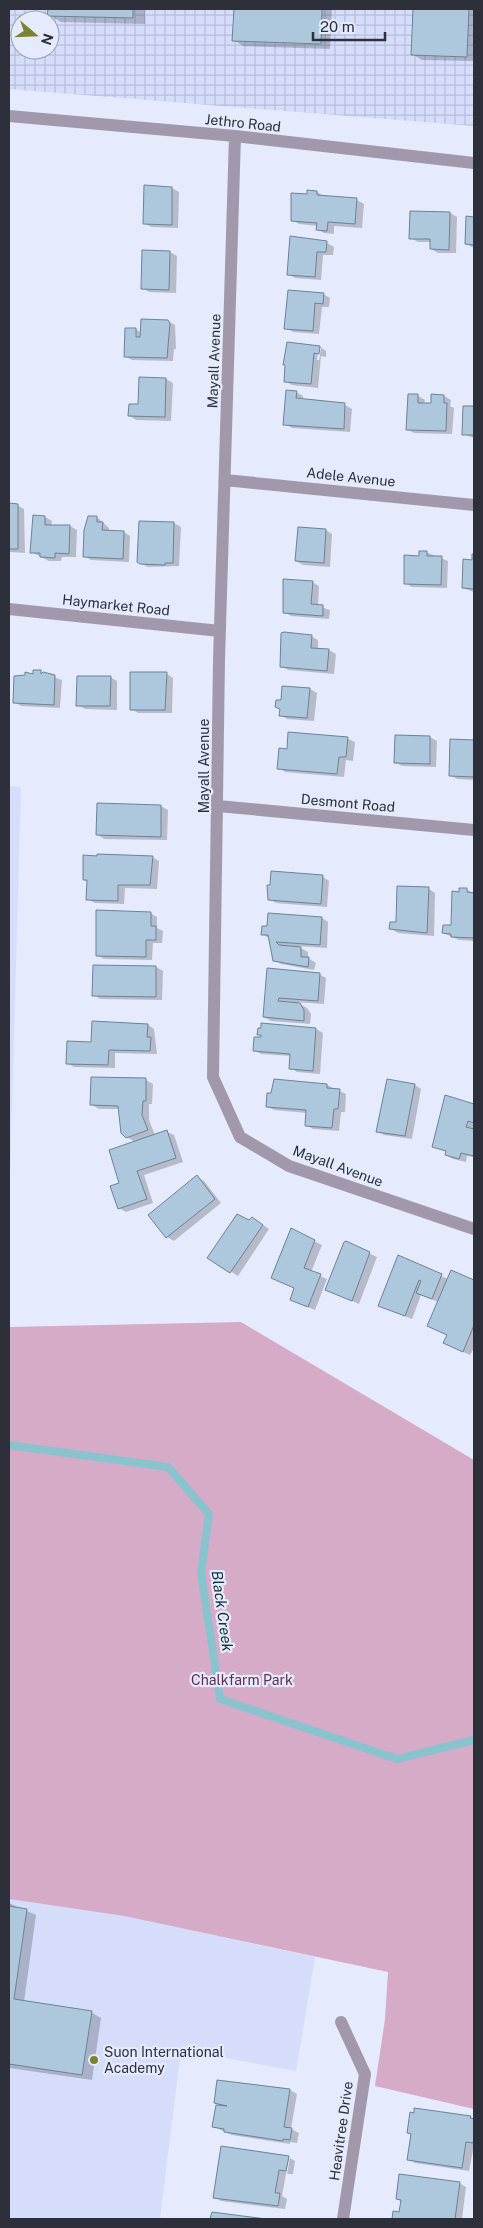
<svg xmlns="http://www.w3.org/2000/svg" width="483" height="2228" font-family="'Public Sans',sans-serif">
	<style>
		.built { fill: #d5ddfb }
		.industrial { fill: url(#industrial-grid); fill-rule: evenodd }
		.green { fill: #d6abc8 }
		.shadow { fill: #0003; fill-rule: evenodd }
		.lines { fill: none; stroke-linecap: round; stroke-linejoin: round }
		.stream { stroke: #89c3ce; stroke-width: 8 }
		.building { fill: #adc8dd; stroke: #6a8397 }
		.minor { stroke: #a199ab; stroke-width: 12 }
		.poi-dot { fill: #7a832f; stroke: #e5eafc; stroke-width: 2 }
		.labels { text-anchor: middle; stroke-width: 4.5; stroke-linejoin: round; paint-order: stroke }
		.street-label { font-size: 14px; fill: #2d303b; stroke: #e5eafc }
		.park-label { font-size: 14px; fill: #632e55; stroke: #e5eafc }
		.poi-label { font-size: 14px; fill: #2d303b; stroke: #e5eafc; text-anchor: start }
		.water-label { font-size: 15px; font-style: italic; fill: #123035; stroke: #e5eafc }
	</style>
	<defs>
		<pattern id="industrial-grid" width="8" height="8" patternUnits="userSpaceOnUse" patternTransform="scale(1.25)"><rect width="8" height="8" fill="#d5ddfb"/><path d="M0 4h8M4 0v8" fill="none" stroke="#b7bed8"/></pattern>
	</defs>
	<rect width="100%" height="100%" fill="#e5eafc"/>
	<path class="built" d="M9 786 21 787 9 1208Z
		M9 1899 124 1916 315 1957 296 2071 181 2050 160 2219H9Z"/>
	<path class="industrial" d="M9 9H474V126L9 89ZM20 20H50V50H20Z"/>
	<path class="green" d="M241 1322 474 1460V2109L375 2086 385 2019 388 1972 124 1916 9 1899V1327Z"/>
	<path class="shadow" d="M49 9H145V24L61 22 49 15Z
		M235 9H332L330 49 243 46 234 40Z
		M414 9H474V61L422 60 412 54Z
		M145 187 172 188 179 192 178 228 151 227 144 223Z
		M317 192 324 196 357 200 364 204 362 228 334 226V234L324 233 317 229 318 226 299 224 292 220 308 196Z
		M450 213 457 217 456 253H438L431 249V242H418L411 238Z
		M467 218H474V248L466 244Z
		M291 238 327 243 334 247 333 255H323L321 280 295 278 288 274Z
		M143 251 170 252 177 256 176 293 149 292 142 288Z
		M323 294 330 298 329 307H322L319 334 293 332 286 328Z
		M168 321 175 325 176 349H174L173 361 132 360 125 356 136 329 141 333Z
		M320 347 326 351V357L321 356 318 388 292 385 285 381ZM318 348H321L319 360H317Z
		M166 379 173 383 171 421 136 420 130 416Z
		M296 392 303 396V400L345 405 352 409 350 432 292 428 285 424Z
		M418 396 425 400 424 404H432L444 396 451 400 450 406 454 408 452 434 414 433 407 429Z
		M464 407 474 408V438L463 434Z
		M9 505H17L24 509 25 553 10 552 9 557Z
		M45 517 52 521 51 526H70L77 530 76 557H62L61 561H49L31 552Z
		M97 517 109 528V531L124 532 130 536 129 562 91 560 84 556Z
		M174 523 181 527 179 566 148 567 140 563Z
		M326 530 332 534 330 567 303 565 296 561Z
		M426 552 448 561 447 588 412 587 405 583Z
		M473 555 474 556V592L463 588Z
		M312 582 319 586 318 606 330 610 329 619 291 616 284 612Z
		M311 636 318 640V650H329L336 654 334 674 288 670 281 666Z
		M40 672 62 680 60 708 21 706 14 702 34 676Z
		M167 674 173 678 172 713H138L131 709Z
		M110 677 117 681V710L85 709 78 705Z
		M310 689 317 693 314 721 287 719 281 715V710L277 708Z
		M289 733 348 739 355 742 353 761 346 760 344 777 285 772 279 768 288 750Z
		M396 737H430L437 741 436 767 402 766 395 762Z
		M451 741H474V780L457 779 450 775Z
		M98 805 161 806 168 810 167 840 104 839 98 835Z
		M152 857 159 861 157 889 125 888 124 904 95 903 88 899V882L84 880Z
		M323 877 329 881 327 907 276 903 269 899Z
		M429 889 435 893 434 936 398 933 391 929Z
		M466 889 474 894V941L459 940 443 933 452 927 460 893Z
		M150 913 157 917V928L163 931 162 943H153L152 960 104 959 97 955Z
		M322 918 328 922 327 948 297 946 308 952V958L316 963 314 970 281 964 274 960 269 938 262 934Z
		M156 967 163 971 162 1000 100 999 94 995Z
		M268 970 319 974 326 978 324 1004 296 1002 307 1008 311 1014 310 1024 271 1021 264 1017Z
		M148 1025 154 1029 157 1054 115 1053V1068L74 1067 67 1063 92 1043Z
		M316 1029 323 1033 320 1074 297 1072 291 1068V1056L261 1054 254 1050 262 1039V1036L258 1034Z
		M146 1080 153 1084 152 1104H149V1120L155 1135 167 1132 174 1135 183 1162 144 1175 153 1203 126 1212 119 1208 121 1184 135 1142 127 1137 119 1109H99L92 1105Z
		M327 1085 346 1094 345 1112H341L339 1131 313 1129 306 1125 307 1113 274 1110 267 1106Z
		M415 1085 421 1089 412 1139 384 1135 377 1131Z
		M446 1097 474 1105V1157L467 1156 466 1162 453 1159 446 1155 447 1152 434 1146Z
		M197 1177 204 1181 221 1203 174 1241 167 1237Z
		M259 1222 269 1229 238 1276 209 1257Z
		M291 1230 322 1245 311 1272 327 1279 315 1310 298 1303 295 1288 272 1278Z
		M346 1243 377 1257 359 1304 326 1290Z
		M398 1257 448 1279 452 1272 474 1282V1348L470 1355 452 1347 438 1302 421 1295 412 1319 380 1306Z
		M9 1903 36 1915 24 2002 91 2012 101 2018 92 2080 9 2068Z
		M218 2082 290 2090 297 2094 291 2129 299 2133 297 2143 290 2142V2144L232 2135 214 2127 223 2107 215 2103Z
		M470 2117 474 2119V2145L469 2171 415 2163 408 2159 412 2135 408 2132Z
		M289 2157 282 2196 287 2199 285 2209 221 2201 214 2197Z
		M290 2158 295 2161 293 2174H287Z
		M459 2183 466 2187 462 2219H394L395 2212 400 2213 402 2202 397 2199Z"/>
	<g class="lines">
		<path class="stream" d="M9 1445 168 1467 209 1514 201 1573 220 1699 397 1759 474 1740"/>
	</g>
	<path class="building" d="M48 9H133V18L47 16Z
		M234 9H322L321 44 232 41Z
		M413 9H469L467 57 411 55Z
		M144 185 172 187V225L143 224Z
		M307 190 317 191V195L357 198 355 224 328 222 327 231 316 230 317 223 291 221V193L307 194Z
		M410 211 450 212 449 250 430 249V239H409Z
		M466 216 474 217V245L465 244Z
		M290 236 327 241 326 252H317L315 277 287 275Z
		M142 250 170 251 169 290 141 289Z
		M288 290 324 293 323 304 315 303 313 331 284 329Z
		M141 319 168 320 170 323 167 358 124 357 125 328H136V337H140Z
		M287 342 320 346 319 354 314 353 311 384 284 382 285 365H283Z
		M139 377 166 378 165 417 128 416 129 404H138Z
		M286 390 297 391 296 398 345 403 344 429 283 425Z
		M408 394H418V403H431V394L444 395V403H447L446 431 406 430Z
		M463 406H474V435H462Z
		M9 503 18 504V549H9Z
		M33 515 45 516V525H70L69 554 55 553V558L40 557V553H30Z
		M88 516H97V522H103L102 530 124 531 123 559 83 557 84 530Z
		M139 521 174 522 173 563H165V565L140 564 137 562Z
		M298 527 326 529 324 563 295 561Z
		M419 551H427V556H442L441 585 404 584V555L419 556Z
		M472 554H474V594V589L462 588 463 559 472 560Z
		M283 579 313 581 311 604 323 605V616L283 613Z
		M284 632 312 635 311 648 329 649 327 671 280 667 281 633Z
		M33 670H41V674L43 672 55 675 54 705 13 703 14 676 25 675V672L33 674Z
		M130 672H167L165 710H130Z
		M77 676H111L110 706H76Z
		M282 686 310 688 307 718 279 716 280 709 275 707 276 700H281Z
		M288 732 348 737 346 757H339L337 774 277 769 279 748 287 749Z
		M395 735 430 736V764L394 763Z
		M450 739 474 740V777L449 776Z
		M97 803 161 805V837L96 835Z
		M97 854 153 856 150 885H118V901L86 900 87 880H83V855L97 856Z
		M271 871 323 875 321 904 268 900 267 885H270Z
		M397 886 429 887 427 933 389 929 390 922H396Z
		M459 888H467V892L474 893V938L451 937V934L442 933 443 925H451L452 891 459 892Z
		M96 910 151 912V926H156V940H146V957L96 956Z
		M268 913 322 917 320 945 276 942 279 945 301 947V957H309L308 967 273 961 268 935H261L262 926H267Z
		M93 965 156 966V997L92 996Z
		M267 968 320 973 318 1001 279 998 278 1001 300 1003 304 1010V1021L263 1017Z
		M92 1021 148 1024 147 1037H151L150 1051 109 1050 108 1065 66 1064 67 1041 91 1042Z
		M261 1023 316 1028 313 1071 289 1069 290 1054 253 1051 254 1037H261V1035H257L258 1028H261Z
		M91 1077 146 1078V1101H143L142 1115 148 1130 126 1138 121 1133 118 1106 90 1105Z
		M274 1079 327 1084V1088L340 1089 338 1109H334L332 1128 305 1126 306 1110 266 1107 267 1093H271Z
		M387 1079 415 1084 405 1136 376 1132Z
		M445 1095 474 1104V1123L468 1121 466 1127 474 1129V1156L461 1153 459 1159 445 1155 446 1151 432 1147Z
		M167 1130 176 1158 137 1171 147 1199 118 1209 110 1186 119 1183 109 1150Z
		M197 1175 215 1199 166 1238 148 1215Z
		M237 1214 249 1220 252 1217 263 1225 230 1273 207 1258Z
		M291 1228 315 1240 304 1268 321 1274 308 1307 290 1300 294 1288 271 1278Z
		M346 1241 370 1252 352 1301 325 1290 344 1242Z
		M398 1255 442 1274 432 1299 416 1293 421 1281 419 1280 405 1316 378 1306Z
		M451 1270 474 1280V1325L463 1352 443 1343 447 1335 427 1326Z
		M9 1906 27 1909 14 1999 92 2011 82 2075 9 2064Z
		M217 2080 290 2089 284 2127 292 2128 290 2140 283 2139V2141L224 2132V2129L212 2127 216 2105 227 2106 214 2103Z
		M414 2108 471 2116 470 2118 474 2119V2143L466 2142 462 2168 407 2160 411 2134 407 2133 410 2112 414 2113Z
		M221 2146 289 2156 286 2171 279 2170 275 2193H280L278 2206 213 2198Z
		M399 2174 460 2182 455 2219H392L393 2211 399 2212 401 2200 396 2199Z
		M212 2212 266 2219H210Z"/>
	<g class="lines">
		<path class="minor" d="M9 116 235 136 474 163
			M235 136 219 660 213 1077 240 1137 289 1166 474 1229
			M225 480 474 505
			M9 609 220 631
			M218 806 474 830
			M341 2022 365 2074 343 2219"/>
	</g>
	<circle class="poi-dot" cx="94" cy="2060" r="5"/>
	<g class="labels">
		<g class="street-label">
			<text transform="translate(243 123) rotate(6)" y="5">Jethro Road</text>
			<text transform="translate(214 361) rotate(-88)" y="5">Mayall Avenue</text>
			<text transform="translate(351 477) rotate(6)" y="5">Adele Avenue</text>
			<text transform="translate(116 605) rotate(6)" y="5">Haymarket Road</text>
			<text transform="translate(204 766) rotate(-90)" y="5">Mayall Avenue</text>
			<text transform="translate(348 803) rotate(5)" y="5">Desmont Road</text>
			<text transform="translate(338 1166) rotate(20)" y="5">Mayall Avenue</text>
			<text transform="translate(341 2131) rotate(-82)" y="5">Heavitree Drive</text>
		</g>
		<g class="park-label">
			<text x="242" y="1685">Chalkfarm Park</text>
		</g>
		<g class="poi-label">
			<text x="104" y="2057">Suon International<tspan x="104" dy="16">Academy</tspan></text>
		</g>
		<g class="water-label">
			<text transform="translate(222 1611) rotate(82)" y="5">Black Creek</text>
		</g>
	</g>
	<rect width="483" height="2228" fill="none" stroke="#2d303b" stroke-width="20"/>
	<g transform="translate(35 35) rotate(109)"><circle r="24" fill="#e5eafc" stroke="#9ba0af"/>
	<path d="M0-4L9 19L0 12L-9 19Z" fill="#7a832f"/>
	<text y="-8" font-size="14" font-weight="bold" text-anchor="middle" fill="#2d303b">N</text>
	</g>
	<path d="M313 32v8h72v-8" fill="none" stroke="#2d303b" stroke-width="2.5"/>
	<text x="320" y="32" font-size="15" fill="#2d303b" stroke="#e5eafc" stroke-width="4" paint-order="stroke">20 m</text>
</svg>
